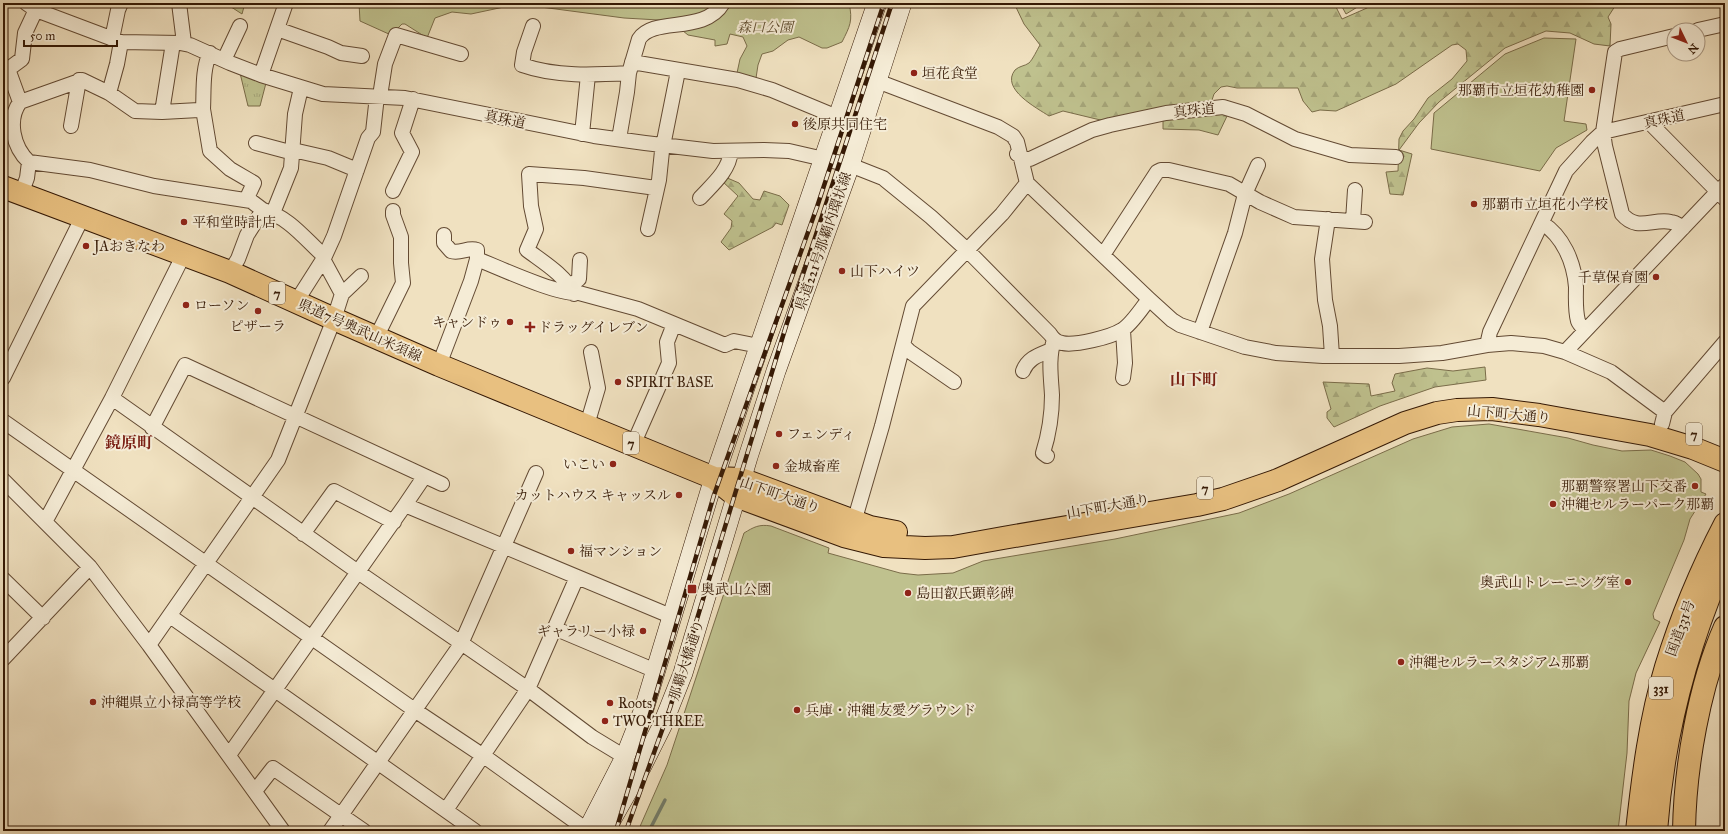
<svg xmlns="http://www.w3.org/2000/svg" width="1728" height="834" font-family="'IM FELL Great Primer','Noto Serif JP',serif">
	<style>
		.grass { fill: url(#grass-tufts); stroke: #7a6c49 }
		.forest { fill: url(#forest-firs); stroke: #7a6c49 }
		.park { fill: #bfc18e; stroke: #7a6c49 }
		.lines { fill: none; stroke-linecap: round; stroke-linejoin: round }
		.stream { stroke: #727c69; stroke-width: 3.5 }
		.minor-casing { stroke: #634a33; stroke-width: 16 }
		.secondary-casing { stroke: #341804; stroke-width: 20 }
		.primary-casing { stroke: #341804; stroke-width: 24 }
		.trunk-casing { stroke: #341804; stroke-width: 24 }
		.minor { stroke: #f5ecd6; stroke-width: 14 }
		.secondary { stroke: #f5ecd6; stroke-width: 19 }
		.primary { stroke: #e8c080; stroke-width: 22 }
		.trunk { stroke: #e8c080; stroke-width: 22 }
		.rail-casing { stroke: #341804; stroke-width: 4.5 }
		.rail { stroke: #f5ecd6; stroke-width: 3; stroke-dasharray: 9; stroke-linecap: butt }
		.poi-dot { fill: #8f2418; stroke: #f5ecd6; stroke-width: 1.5 }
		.labels { text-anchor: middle; stroke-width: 4; stroke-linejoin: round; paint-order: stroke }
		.shield { fill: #f5ecd6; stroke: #6e5843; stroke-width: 1 }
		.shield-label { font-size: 13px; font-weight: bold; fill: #341804 }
		.park-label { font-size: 14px; font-style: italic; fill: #5e4b2d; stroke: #f5ecd6 }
		.poi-label { font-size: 14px; fill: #341804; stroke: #f5ecd6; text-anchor: start }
		.street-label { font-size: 14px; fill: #341804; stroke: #f5ecd6 }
		.quarter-label { font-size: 16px; font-weight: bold; fill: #7a1f14; stroke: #f5ecd6 }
	</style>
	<defs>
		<pattern id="grass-tufts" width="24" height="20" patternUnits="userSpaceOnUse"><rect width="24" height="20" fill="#bfc18e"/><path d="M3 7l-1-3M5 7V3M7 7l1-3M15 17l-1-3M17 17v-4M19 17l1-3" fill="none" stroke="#a5a579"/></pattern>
		<pattern id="forest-firs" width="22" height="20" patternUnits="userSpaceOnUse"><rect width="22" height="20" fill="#bfc18e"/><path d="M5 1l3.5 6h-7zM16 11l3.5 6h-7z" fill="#a5a579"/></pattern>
	</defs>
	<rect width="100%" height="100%" fill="#f0e1c0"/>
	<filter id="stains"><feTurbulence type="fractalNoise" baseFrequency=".005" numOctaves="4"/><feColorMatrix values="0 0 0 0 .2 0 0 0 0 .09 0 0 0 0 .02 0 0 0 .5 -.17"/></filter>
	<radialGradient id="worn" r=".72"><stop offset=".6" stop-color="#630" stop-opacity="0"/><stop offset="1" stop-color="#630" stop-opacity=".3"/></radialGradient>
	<path class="grass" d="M240 73 266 83 260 106H248Z"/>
	<path class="forest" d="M1014 3H1334L1342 19 1367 8 1373 3H1617L1608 17 1611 24 1610 46 1594 44 1570 33 1546 31 1505 48 1439 102 1419 123 1399 150 1412 154 1403 195 1390 194 1386 172 1398 171 1399 139 1403 131 1414 119 1428 98 1452 79 1467 61 1466 50 1458 44 1452 45 1396 84 1336 111 1320 110 1312 112 1303 101 1298 88H1237L1227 86 1221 87 1214 94 1209 109 1228 114 1218 135 1199 130 1163 129V120L1117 124 1063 111 1049 116C1037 108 1000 89 1015 70 1019 66 1025 66 1029 63 1033 59 1037 50 1040 45L1024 24Z
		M725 177 739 183 753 199 760 200 764 191 780 196 789 205 782 225 776 223 773 227 729 250 721 242 731 228 732 221 724 214 738 196 722 181Z
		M1485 367 1486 380 1435 387 1380 406 1334 427 1327 418V412L1331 409 1323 382 1369 384 1371 396 1395 391 1392 383 1395 374 1427 368 1453 371Z"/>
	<path class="park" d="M225 3H245L242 14Z
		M359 3H849C853 21 850 26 842 42L827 48H822L799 37 788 40 773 51 762 54 758 65 756 78 737 73 740 59 747 46 743 37 730 34 727 44 715 46V40L688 35 677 26 659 20 624 18 518 4 471 14 452 12 435 18 427 38 405 24H402L391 35 360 21Z
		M1340 3H1364L1346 14Z
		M1544 38 1576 39 1564 121 1586 124 1587 130 1556 148 1540 171 1431 149 1434 113 1505 54Z
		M1489 424 1568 438 1593 445 1622 451 1651 450 1670 456 1685 462 1698 474 1701 479V492L1706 494 1690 519 1684 540 1653 614 1654 619 1660 622 1636 673 1629 701 1627 753 1618 831H638L667 765 744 533C754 527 759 524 771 526L829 548 828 553 900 573 918 575 953 573 983 561 1115 539 1239 513 1289 494 1413 439 1452 427Z"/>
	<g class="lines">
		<path class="stream" d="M649 831 665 800"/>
		<defs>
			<path id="minor" d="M26 3 36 10 121 42 180 43 190 45 230 63 261 75 323 94 405 98 594 136 645 143 713 151 764 150 789 151 850 165 883 178 931 217 967 250 1050 334C1053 339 1056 342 1062 343 1075 346 1111 337 1122 330 1131 325 1142 308 1149 299
				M179 3 184 43
				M533 26 524 52 522 65C556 77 593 75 629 73
				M277 29 328 47 341 53 362 56
				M1698 30 1725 24
				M1674 36 1620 49 1615 52 1603 132 1605 146 1622 214C1637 232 1653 218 1671 222 1675 222 1680 226 1683 228
				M112 39 118 10 121 3
				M224 60 240 26
				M632 62 738 80 772 90 837 117
				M8 69 20 102C7 120 13 147 29 162L90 170 154 186 251 201 263 210
				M3 73 22 59 25 33 39 3
				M261 75 286 3
				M877 81 998 127 1013 136 1017 142 1027 183 1149 299 1172 320 1180 325 1245 347 1276 353 1323 356H1399L1442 353 1487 345 1511 343 1544 346 1565 352 1611 372 1665 412
				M109 93 117 64 121 42
				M380 96 385 64 396 35 461 54
				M20 102 82 80 109 93 135 111 162 112 199 110 203 109C204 92 202 69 210 53
				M203 109 210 151 230 169 254 183 246 200
				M162 112 173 43
				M1650 123 1725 199
				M71 126 79 80
				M582 134 588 75
				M619 139 627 92 629 73 639 39C654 16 704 35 723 3
				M256 143 286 151 293 150 328 158 357 170
				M1017 154 1025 159H1030L1092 130 1110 125 1166 113 1223 107 1246 114 1295 139 1350 155 1396 157
				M393 191 412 152 402 133 413 99
				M21 194 27 178 29 162
				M700 198C713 184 729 171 731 151
				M273 213 291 168 295 114 301 88
				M1328 219 1322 259 1325 300 1330 326 1332 356
				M1353 221 1355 190
				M1542 223C1563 236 1574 262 1576 287 1576 297 1575 310 1578 321 1579 324 1583 328 1585 330
				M648 229 659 180 662 151 678 71
				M444 235V243L451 251C460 254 468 247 477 250V259
				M1103 255 1157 172 1161 170H1169L1229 184 1260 202 1294 217 1365 222
				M230 272 238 259 247 235 263 210C289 217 305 239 324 256
				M570 286 579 279 580 260
				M342 294 361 276
				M574 294C565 275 543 262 527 250L536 229 531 206 529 174 584 178 656 188
				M296 302 324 258 334 236 368 138 373 132 377 96
				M1200 332 1235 233 1245 194 1258 165
				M376 338 403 283 401 263V237L393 215V211
				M903 345 909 351 954 382
				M1487 345 1490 332 1566 171 1592 142 1603 132 1725 104
				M1565 352 1718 191 1725 185
				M439 365 471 281 477 259C500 268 557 295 579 293L638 309 725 345 734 341 759 346
				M1023 371C1028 358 1039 355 1051 350
				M3 378 83 216
				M1123 378 1125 363 1123 330
				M112 398 358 572 528 689 592 737 625 757
				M3 421 416 711 488 759 587 830
				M1662 424 1665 412 1725 342
				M587 425 598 388 591 352
				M152 428 185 365 442 484
				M633 445 669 363 667 342 674 324
				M1047 456 1043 453C1049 434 1052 415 1052 395 1051 377 1048 358 1054 340
				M3 480 90 567 149 645 283 831
				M405 505 673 617
				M45 522 112 398 184 254
				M854 522 882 426 913 306 1002 214 1027 183
				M303 534 334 491 394 522
				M3 579 43 618
				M170 616 475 831
				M554 628 656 671
				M149 645 278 460 334 319 342 294 323 259
				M3 659 90 567
				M229 755 405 505 424 477
				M255 791 273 768 364 831
				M446 810 528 689 577 577
				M330 831 461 644 536 473"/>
			<path id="secondary" d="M587 831 625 757 644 709 714 478 877 3
				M605 831 642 766 662 726 683 673 748 457 776 371 850 165 902 3"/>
			<path id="primary" d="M3 187 230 272 334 319 439 365 714 478 736 496 844 536 884 546 925 548 953 547 1003 538 1197 505 1223 499 1278 480 1405 423 1437 413 1457 410 1492 409 1539 415 1650 435 1693 448 1725 461
				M714 478 741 479 870 527 896 532"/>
			<path id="trunk" d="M1637 831C1643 776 1650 720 1666 667 1681 618 1701 570 1725 524
				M1656 831C1663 736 1686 646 1725 559
				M1684 831C1685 767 1699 686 1725 627"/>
		</defs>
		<use href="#minor" class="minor-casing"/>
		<use href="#secondary" class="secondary-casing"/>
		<use href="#primary" class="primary-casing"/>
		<use href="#trunk" class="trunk-casing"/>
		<use href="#minor" class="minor"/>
		<use href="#secondary" class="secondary"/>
		<use href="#primary" class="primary"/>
		<use href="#trunk" class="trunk"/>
		<defs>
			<path id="rail" d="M616 831 714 495 817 207 884 3
				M626 831 670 708 786 326 892 3"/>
		</defs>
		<use href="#rail" class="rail-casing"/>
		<use href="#rail" class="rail"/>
	</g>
	<g class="poi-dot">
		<circle cx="914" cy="73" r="4"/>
		<circle cx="1592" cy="90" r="4"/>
		<circle cx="795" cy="124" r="4"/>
		<circle cx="1474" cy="204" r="4"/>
		<circle cx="184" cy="222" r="4"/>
		<circle cx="86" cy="246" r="4"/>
		<circle cx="842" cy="271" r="4"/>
		<circle cx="1656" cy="277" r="4"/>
		<circle cx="186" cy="305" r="4"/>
		<circle cx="258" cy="311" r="4"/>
		<circle cx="510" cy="322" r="4"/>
		<path d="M528 321h4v4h4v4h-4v4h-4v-4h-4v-4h4z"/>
		<circle cx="618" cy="382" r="4"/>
		<circle cx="779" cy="434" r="4"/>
		<circle cx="613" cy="464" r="4"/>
		<circle cx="776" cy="466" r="4"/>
		<circle cx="1695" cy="486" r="4"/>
		<circle cx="679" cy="495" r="4"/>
		<circle cx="1553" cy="504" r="4"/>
		<circle cx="571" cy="551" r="4"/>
		<circle cx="1628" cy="582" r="4"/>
		<rect x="687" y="584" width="10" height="10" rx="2"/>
		<circle cx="908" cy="593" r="4"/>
		<circle cx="643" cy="631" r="4"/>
		<circle cx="1401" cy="662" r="4"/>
		<circle cx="93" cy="702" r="4"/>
		<circle cx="610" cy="703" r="4"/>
		<circle cx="797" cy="710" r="4"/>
		<circle cx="605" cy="721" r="4"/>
	</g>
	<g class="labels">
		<g class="shield">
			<rect x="269" y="282" width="16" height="22" rx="3"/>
			<rect x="1686" y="423" width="16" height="22" rx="3"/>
			<rect x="623" y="432" width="16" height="22" rx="3"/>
			<rect x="1197" y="477" width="16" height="22" rx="3"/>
			<rect x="1649" y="677" width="24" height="22" rx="3"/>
		</g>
		<g class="shield-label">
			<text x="277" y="298">7</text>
			<text x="1694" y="439">7</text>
			<text x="631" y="448">7</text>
			<text x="1205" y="493">7</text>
			<text x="1661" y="693">331</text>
		</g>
		<g class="park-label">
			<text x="765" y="32">森口公園</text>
		</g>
		<g class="poi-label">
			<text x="922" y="78">垣花食堂</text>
			<text x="1584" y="95" text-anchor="end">那覇市立垣花幼稚園</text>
			<text x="803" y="129">後原共同住宅</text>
			<text x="1482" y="209">那覇市立垣花小学校</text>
			<text x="192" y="227">平和堂時計店</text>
			<text x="94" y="251">JAおきなわ</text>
			<text x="850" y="276">山下ハイツ</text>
			<text x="1648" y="282" text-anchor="end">千草保育園</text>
			<text x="194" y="310">ローソン</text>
			<text x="502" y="327" text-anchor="end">キャンドゥ</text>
			<text x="258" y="331" text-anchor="middle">ピザーラ</text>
			<text x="538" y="332">ドラッグイレブン</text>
			<text x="626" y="387">SPIRIT BASE</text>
			<text x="787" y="439">フェンディ</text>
			<text x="605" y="469" text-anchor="end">いこい</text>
			<text x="784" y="471">金城畜産</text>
			<text x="1687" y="491" text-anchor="end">那覇警察署山下交番</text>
			<text x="671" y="500" text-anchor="end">カットハウス キャッスル</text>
			<text x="1561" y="509">沖縄セルラーパーク那覇</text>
			<text x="579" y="556">福マンション</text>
			<text x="1620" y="587" text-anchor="end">奥武山トレーニング室</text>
			<text x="701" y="594">奥武山公園</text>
			<text x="916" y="598">島田叡氏顕彰碑</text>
			<text x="635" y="636" text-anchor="end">ギャラリー小禄</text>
			<text x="1409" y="667">沖縄セルラースタジアム那覇</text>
			<text x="101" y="707">沖縄県立小禄高等学校</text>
			<text x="618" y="708">Roots</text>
			<text x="805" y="715">兵庫・沖縄 友愛グラウンド</text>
			<text x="613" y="726">TWO-THREE</text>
		</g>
		<g class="street-label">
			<text transform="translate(1194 110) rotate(-6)" y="5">真珠道</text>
			<text transform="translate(505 119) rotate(12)" y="5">真珠道</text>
			<text transform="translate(1664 119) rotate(-13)" y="5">真珠道</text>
			<text transform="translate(823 241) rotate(-71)" y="5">県道221号那覇内環状線</text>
			<text transform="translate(360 330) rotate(24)" y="5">県道7号奥武山米須線</text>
			<text transform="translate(1509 414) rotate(5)" y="5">山下町大通り</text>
			<text transform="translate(780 495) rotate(19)" y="5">山下町大通り</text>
			<text transform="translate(1108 506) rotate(-10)" y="5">山下町大通り</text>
			<text transform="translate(1680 628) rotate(-70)" y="5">国道331号</text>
			<text transform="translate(686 660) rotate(-72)" y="5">那覇大橋通り</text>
		</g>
		<g class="quarter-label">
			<text x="1194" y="385">山下町</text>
			<text x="129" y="448">鏡原町</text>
		</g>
	</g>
	<rect width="1728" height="834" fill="none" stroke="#f0e1c0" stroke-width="16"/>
	<rect x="4" y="4" width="1720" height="826" fill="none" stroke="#341804" stroke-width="2"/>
	<rect x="8" y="8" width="1712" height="818" fill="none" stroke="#341804"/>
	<g transform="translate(1686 42) rotate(133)"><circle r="19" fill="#f5ecd6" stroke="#a89782"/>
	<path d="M0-3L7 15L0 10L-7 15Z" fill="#8f2418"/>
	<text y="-6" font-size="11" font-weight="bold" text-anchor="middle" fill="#341804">N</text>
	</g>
	<path d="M24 40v6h93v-6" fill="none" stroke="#341804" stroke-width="2"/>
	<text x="30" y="40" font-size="12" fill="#341804" stroke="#f5ecd6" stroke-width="3" paint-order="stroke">50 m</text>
	<rect width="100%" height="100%" filter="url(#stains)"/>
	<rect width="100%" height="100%" fill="url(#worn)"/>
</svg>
